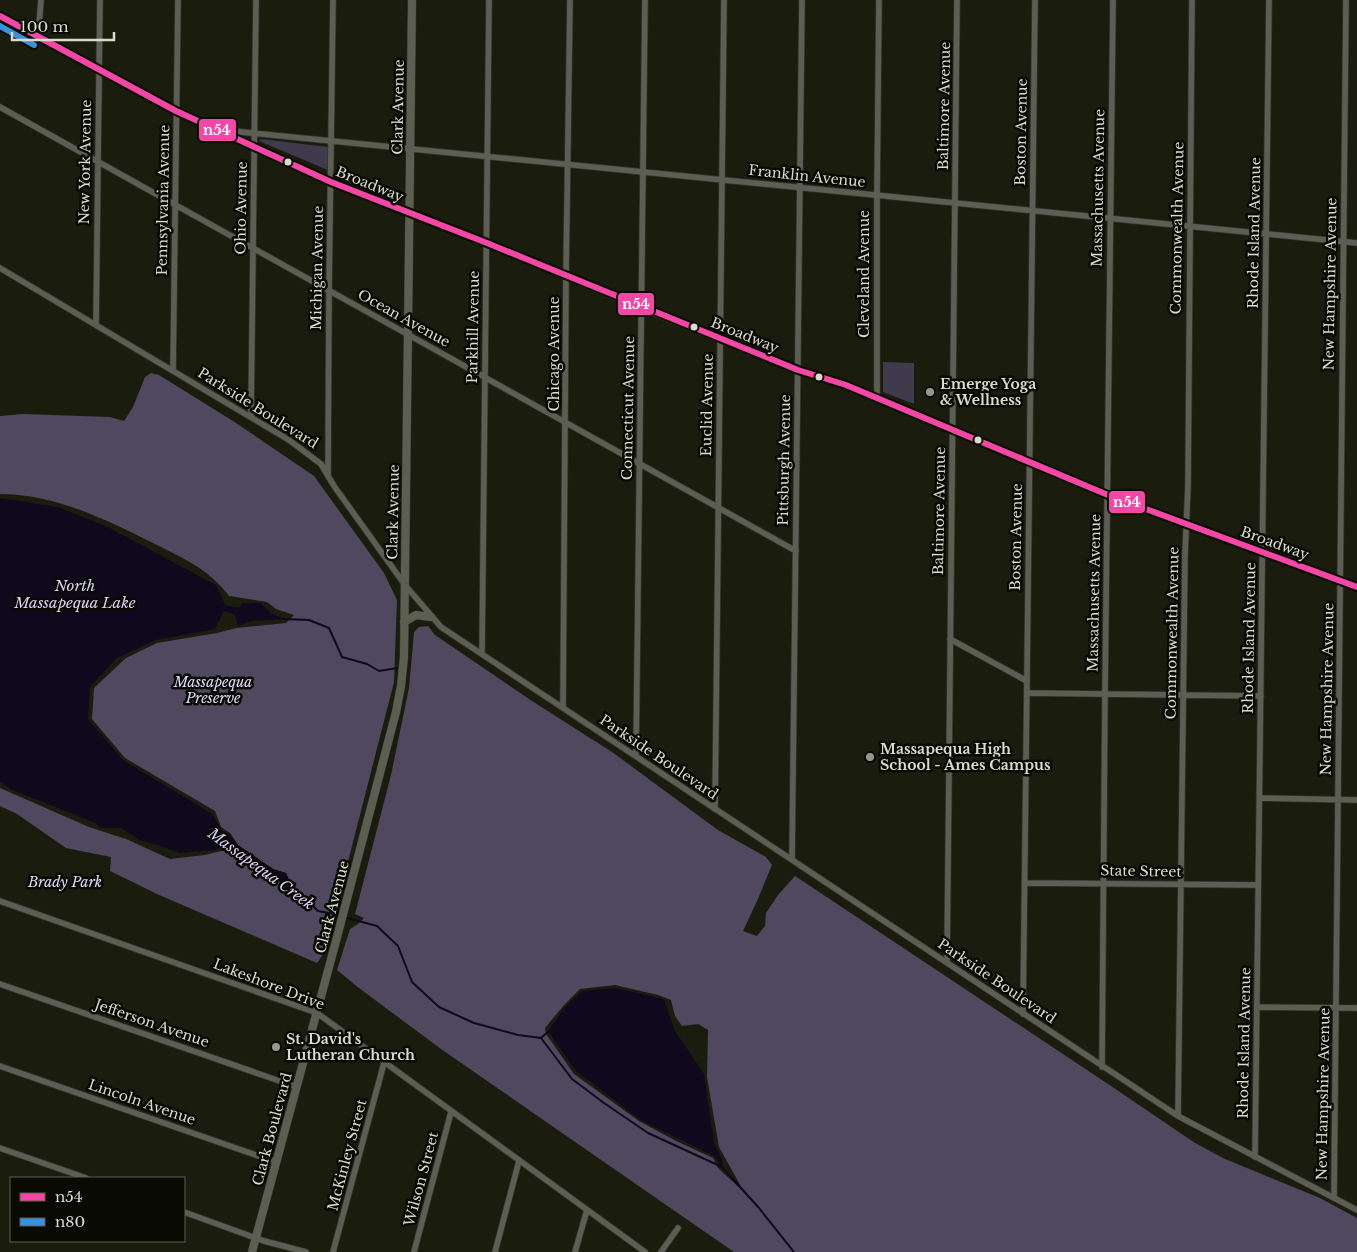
<svg xmlns="http://www.w3.org/2000/svg" width="1357" height="1252" font-family="'Libre Baskerville',serif">
	<style>
		.green { fill: #3f3a4c }
		.forest { fill: #4f485e; fill-rule: evenodd }
		.water { fill: #10091d }
		.lines { fill: none; stroke-linecap: round; stroke-linejoin: round }
		.stream { stroke: #10091d; stroke-width: 2 }
		.street-casing { stroke: #34362b; stroke-width: 7 }
		.secondary-casing { stroke: #34362b; stroke-width: 9 }
		.street { stroke: #5c5e54; stroke-width: 5.5 }
		.secondary { stroke: #5c5e51; stroke-width: 8 }
		.bus-1-casing { stroke: #090b03; stroke-width: 10 }
		.bus-2-casing { stroke: #090b03; stroke-width: 10 }
		.bus-1 { stroke: #f346a5; stroke-width: 6 }
		.bus-2 { stroke: #3a90db; stroke-width: 6 }
		.bus-dot { fill: #d8dccb; stroke: #090b03; stroke-width: 2 }
		.poi-dot { fill: #969989; stroke: #090b03; stroke-width: 2 }
		.labels { text-anchor: middle; stroke-width: 5; stroke-linejoin: round; paint-order: stroke }
		.street-label { font-size: 14px; fill: #d8dccb; stroke: #090b03 }
		.poi-label { font-size: 14px; font-weight: bold; fill: #d8dccb; stroke: #090b03; text-anchor: start }
		.park-label { font-size: 14px; font-style: italic; fill: #e0d8f9; stroke: #090b03 }
		.water-label { font-size: 15px; font-style: italic; fill: #d9cdf9; stroke: #090b03 }
		.line-badge { stroke: #090b03; stroke-width: 2 }
		.badge-label { font-size: 14px; text-anchor: middle; font-weight: bold; fill: #fff }
	</style>
	<rect width="100%" height="100%" fill="#1a1d0e"/>
	<path class="green" d="M261 139 328 147V170L259 141Z
		M883 362 914 363V404L883 392Z"/>
	<path class="forest" d="M151 373 159 375 233 421 314 476 384 573 397 600 394 682 339 897 326 950 317 963 157 894 110 871 111 857 66 848 17 814 0 806V788L89 827 126 839 170 859 205 855 221 851H229L243 854 266 873 279 881 287 890 307 900 291 884 286 873 273 869 238 845 230 833 221 827 215 811 125 758 92 719 94 688 126 658 157 643 217 633 236 628 286 623 294 615 276 609 267 602 229 596C210 570 183 558 155 544 107 520 55 494 0 494V416L23 414 110 417 124 421 133 407 145 377Z
		M428 626 435 635 532 701 612 752 718 830 766 857 772 865 757 901 743 931 757 936 765 926 766 913 778 895 795 876 1114 1088 1195 1143 1225 1159 1320 1198 1357 1218V1252H734L441 1049 359 988 337 970 350 929 358 924 364 918 355 914 391 775 409 688 414 632 419 627ZM615 985 658 995 671 1000 675 1016 682 1026 698 1024 708 1030 707 1077 719 1147 744 1192 718 1168 713 1158 676 1141 639 1121 574 1074 546 1034 545 1028 564 1005 580 989Z"/>
	<path class="water" d="M0 498 58 507 108 527 216 585 225 605 239 608 243 603H260L271 613 284 619 251 621 238 626 235 615 224 611 215 629 156 640 117 658 90 687 88 719 123 760 212 814 225 835 230 834 238 845 273 869 286 873 291 884 309 901 287 890 279 881 266 873 243 854 223 845 216 850 180 853 148 842 139 840 121 828H100L96 823 10 789 0 781Z
		M615 988 664 999 675 1031 704 1074 714 1143 723 1161 722 1167 714 1156 640 1120 575 1070 548 1031 565 1007 582 991Z"/>
	<g class="lines">
		<path class="stream" d="M283 619 309 620 329 628 342 657 367 664 379 671 397 668
			M307 900 318 911 340 915
			M344 917 377 926 398 946 412 982 439 1007 474 1023 518 1035 541 1038 572 1079 604 1103 648 1133 722 1167 759 1208 794 1252
			M541 1038 549 1031"/>
		<defs>
			<path id="street" d="M38 37 41 0
				M0 107 796 551
				M222 130 1357 243
				M0 268 289 440 321 464 334 486 405 585 441 627 1178 1116 1357 1210
				M96 325 100 0
				M173 371 178 0
				M877 398V195L879 0
				M251 417 256 0
				M328 475 329 290 333 0
				M950 639 1027 681
				M482 654 489 0
				M1027 693 1261 696
				M563 708 566 275 570 0
				M636 756 645 0
				M1260 798 1357 800
				M715 809 724 0
				M792 860 802 0
				M1025 883 1258 885
				M0 901 317 1013 645 1252
				M947 962 957 0
				M0 984 297 1087
				M1257 1007 1357 1008
				M1023 1014 1035 0
				M0 1066 276 1162
				M1102 1067 1105 693 1113 0
				M1178 1116 1185 555 1188 486 1192 0
				M0 1148 86 1178
				M1255 1157 1269 0
				M1334 1198 1346 0
				M184 1212 264 1241 306 1252
				M333 1252 384 1063
				M414 1252 451 1112
				M495 1252 519 1161
				M575 1252 587 1210
				M661 1252 678 1228"/>
			<path id="secondary" d="M0 16 176 111 331 182 487 243 641 307 798 370 846 385 1108 495 1357 587
				M404 622 416 615 431 617
				M252 1252 336 941 396 712 401 686 404 657 412 0"/>
		</defs>
		<use href="#street" class="street-casing"/>
		<use href="#secondary" class="secondary-casing"/>
		<use href="#street" class="street"/>
		<use href="#secondary" class="secondary"/>
		<defs>
			<path id="bus-1" d="M0 16 176 111 331 182 487 243 798 370 846 385 1108 495 1357 587"/>
			<path id="bus-2" d="M0 26 34 45"/>
		</defs>
		<use href="#bus-1" class="bus-1-casing"/>
		<use href="#bus-2" class="bus-2-casing"/>
		<use href="#bus-1" class="bus-1"/>
		<use href="#bus-2" class="bus-2"/>
	</g>
	<g class="bus-dot">
		<circle cx="288" cy="162" r="4.5"/>
		<circle cx="694" cy="327" r="4.5"/>
		<circle cx="819" cy="377" r="4.5"/>
		<circle cx="978" cy="440" r="4.5"/>
	</g>
	<g class="poi-dot">
		<circle cx="930" cy="392" r="5"/>
		<circle cx="870" cy="757" r="5"/>
		<circle cx="276" cy="1047" r="5"/>
	</g>
	<g class="labels">
		<g class="street-label">
			<text transform="translate(944 106) rotate(-89)" y="5">Baltimore Avenue</text>
			<text transform="translate(398 107) rotate(-89)" y="5">Clark Avenue</text>
			<text transform="translate(1021 132) rotate(-89)" y="5">Boston Avenue</text>
			<text transform="translate(85 162) rotate(-89)" y="5">New York Avenue</text>
			<text transform="translate(807 176) rotate(6)" y="5">Franklin Avenue</text>
			<text transform="translate(370 184) rotate(22)" y="5">Broadway</text>
			<text transform="translate(1098 188) rotate(-89)" y="5">Massachusetts Avenue</text>
			<text transform="translate(163 200) rotate(-89)" y="5">Pennsylvania Avenue</text>
			<text transform="translate(241 208) rotate(-89)" y="5">Ohio Avenue</text>
			<text transform="translate(1177 228) rotate(-89)" y="5">Commonwealth Avenue</text>
			<text transform="translate(1254 233) rotate(-89)" y="5">Rhode Island Avenue</text>
			<text transform="translate(317 268) rotate(-89)" y="5">Michigan Avenue</text>
			<text transform="translate(864 274) rotate(-90)" y="5">Cleveland Avenue</text>
			<text transform="translate(1330 284) rotate(-89)" y="5">New Hampshire Avenue</text>
			<text transform="translate(404 318) rotate(29)" y="5">Ocean Avenue</text>
			<text transform="translate(473 327) rotate(-89)" y="5">Parkhill Avenue</text>
			<text transform="translate(745 335) rotate(22)" y="5">Broadway</text>
			<text transform="translate(554 354) rotate(-90)" y="5">Chicago Avenue</text>
			<text transform="translate(707 405) rotate(-89)" y="5">Euclid Avenue</text>
			<text transform="translate(258 408) rotate(32)" y="5">Parkside Boulevard</text>
			<text transform="translate(628 408) rotate(-89)" y="5">Connecticut Avenue</text>
			<text transform="translate(784 460) rotate(-89)" y="5">Pittsburgh Avenue</text>
			<text transform="translate(939 511) rotate(-89)" y="5">Baltimore Avenue</text>
			<text transform="translate(393 512) rotate(-89)" y="5">Clark Avenue</text>
			<text transform="translate(1016 537) rotate(-89)" y="5">Boston Avenue</text>
			<text transform="translate(1275 543) rotate(20)" y="5">Broadway</text>
			<text transform="translate(1094 593) rotate(-89)" y="5">Massachusetts Avenue</text>
			<text transform="translate(1172 633) rotate(-89)" y="5">Commonwealth Avenue</text>
			<text transform="translate(1249 638) rotate(-89)" y="5">Rhode Island Avenue</text>
			<text transform="translate(1327 689) rotate(-89)" y="5">New Hampshire Avenue</text>
			<text transform="translate(659 757) rotate(34)" y="5">Parkside Boulevard</text>
			<text transform="translate(1141 871) rotate(1)" y="5">State Street</text>
			<text transform="translate(332 907) rotate(-75)" y="5">Clark Avenue</text>
			<text transform="translate(997 981) rotate(34)" y="5">Parkside Boulevard</text>
			<text transform="translate(269 984) rotate(21)" y="5">Lakeshore Drive</text>
			<text transform="translate(152 1023) rotate(19)" y="5">Jefferson Avenue</text>
			<text transform="translate(1244 1043) rotate(-89)" y="5">Rhode Island Avenue</text>
			<text transform="translate(1323 1094) rotate(-89)" y="5">New Hampshire Avenue</text>
			<text transform="translate(142 1102) rotate(19)" y="5">Lincoln Avenue</text>
			<text transform="translate(272 1129) rotate(-75)" y="5">Clark Boulevard</text>
			<text transform="translate(347 1155) rotate(-75)" y="5">McKinley Street</text>
			<text transform="translate(421 1179) rotate(-75)" y="5">Wilson Street</text>
		</g>
		<g class="poi-label">
			<text x="940" y="389">Emerge Yoga<tspan x="940" dy="16">&amp; Wellness</tspan></text>
			<text x="880" y="754">Massapequa High<tspan x="880" dy="16">School - Ames Campus</tspan></text>
			<text x="286" y="1044">St. David's<tspan x="286" dy="16">Lutheran Church</tspan></text>
		</g>
		<g class="park-label">
			<text x="213" y="687">Massapequa<tspan x="213" dy="16">Preserve</tspan></text>
			<text x="65" y="887">Brady Park</text>
		</g>
		<g class="water-label">
			<text x="75" y="591">North<tspan x="75" dy="17">Massapequa Lake</tspan></text>
			<text transform="translate(261 869) rotate(36)" y="5">Massapequa Creek</text>
		</g>
	</g>
	<g class="line-badge">
		<rect x="198" y="118" width="39" height="24" rx="5" fill="#f346a5"/>
		<rect x="617" y="292" width="38" height="24" rx="5" fill="#f346a5"/>
		<rect x="1108" y="490" width="38" height="24" rx="5" fill="#f346a5"/>
	</g>
	<g class="badge-label">
		<text x="217" y="135">n54</text>
		<text x="636" y="309">n54</text>
		<text x="1127" y="507">n54</text>
	</g>
	<rect x="10" y="1177" width="175" height="65" fill="#090b03" stroke="#5c5f53"/>
	<rect x="20" y="1193" width="25" height="8" fill="#f346a5" stroke="#5c5f53"/>
	<text x="55" y="1202" font-size="15" fill="#d8dccb">n54</text>
	<rect x="20" y="1218" width="25" height="8" fill="#3a90db" stroke="#5c5f53"/>
	<text x="55" y="1227" font-size="15" fill="#d8dccb">n80</text>
	<path d="M12 32v8h102v-8" fill="none" stroke="#d8dccb" stroke-width="2.5"/>
	<text x="20" y="32" font-size="15" fill="#d8dccb" stroke="#090b03" stroke-width="4" paint-order="stroke">100 m</text>
</svg>
